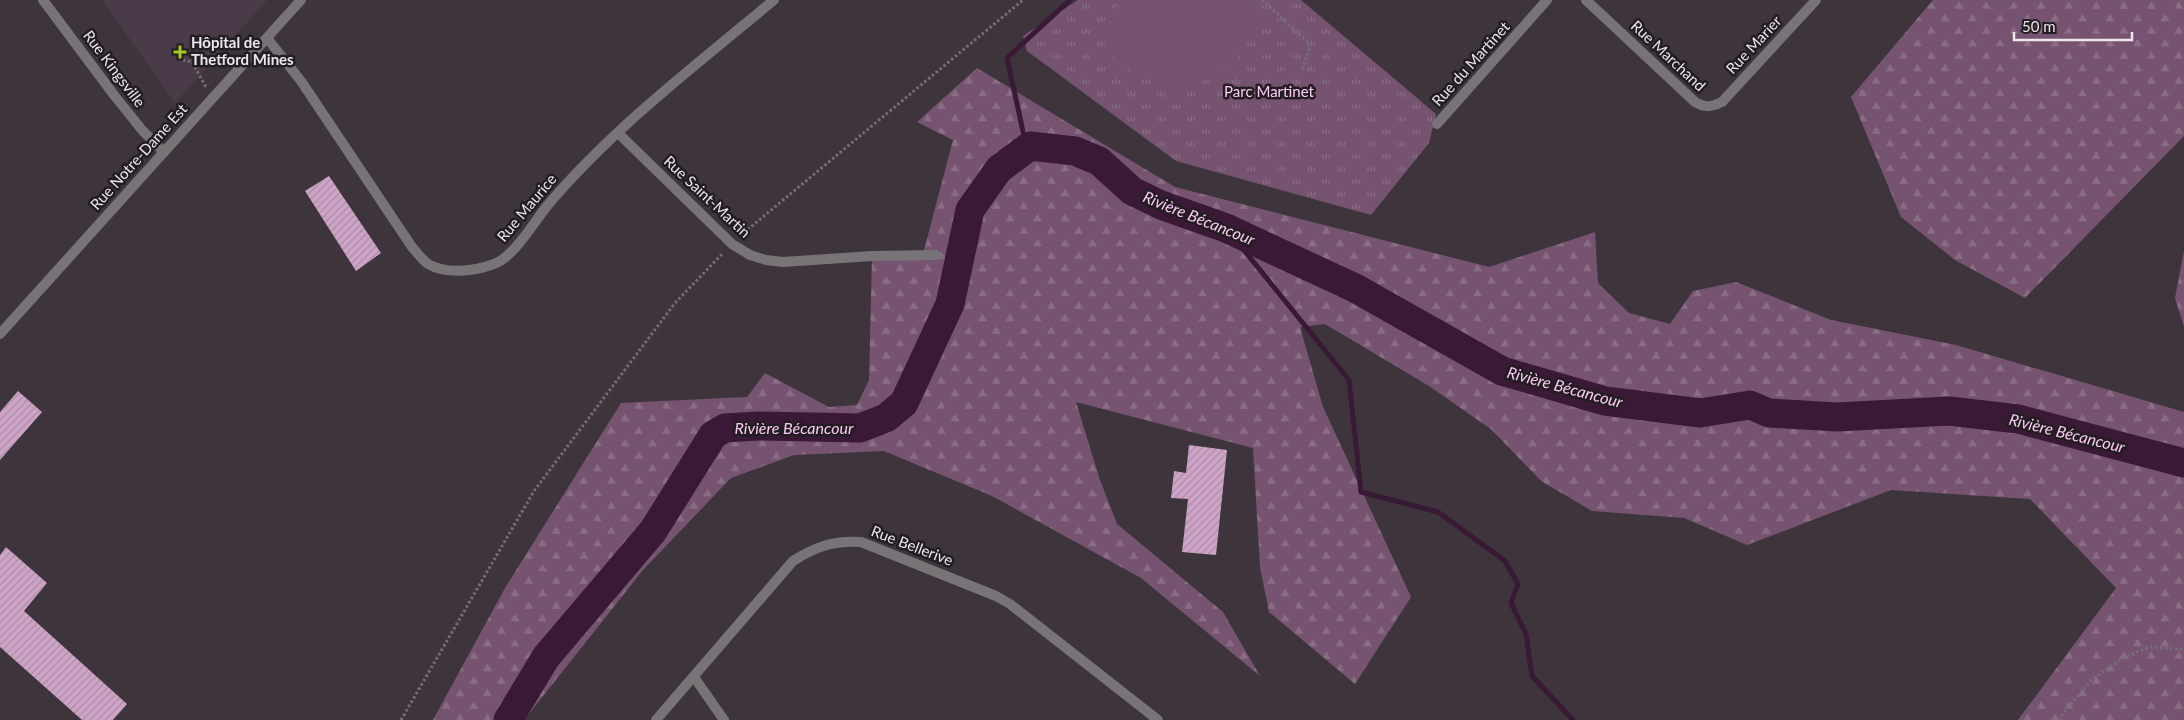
<svg xmlns="http://www.w3.org/2000/svg" width="2184" height="720" font-family="Lato,sans-serif">
	<style>
		.built { fill: #4a3b48 }
		.forest { fill: url(#forest-firs) }
		.park { fill: url(#park-tufts) }
		.pitch { fill: #765471 }
		.lines { fill: none; stroke-linecap: round; stroke-linejoin: round }
		.stream { stroke: #3a1936; stroke-width: 5 }
		.river { stroke: #3a1936; stroke-width: 29 }
		.building { fill: url(#building-hatch) }
		.path { stroke: #776e75; stroke-width: 3; stroke-dasharray: 2.5 2.5; stroke-linecap: butt }
		.minor { stroke: #787377; stroke-width: 10 }
		.tertiary { stroke: #787377; stroke-width: 10 }
		.poi-dot { fill: #a6c821; stroke: #221d21; stroke-width: 2 }
		.labels { text-anchor: middle; stroke-width: 5; stroke-linejoin: round; paint-order: stroke }
		.poi-label { font-size: 15px; font-weight: bold; fill: #ede6ec; stroke: #221d21; text-anchor: start }
		.street-label { font-size: 15px; fill: #ede6ec; stroke: #221d21 }
		.park-label { font-size: 15px; fill: #feccf6; stroke: #221d21 }
		.water-label { font-size: 16px; font-style: italic; fill: #fbc9f3; stroke: #221d21 }
	</style>
	<defs>
		<pattern id="forest-firs" width="22" height="20" patternUnits="userSpaceOnUse" patternTransform="scale(1.25)"><rect width="22" height="20" fill="#765471"/><path d="M5 1l3.5 6h-7zM16 11l3.5 6h-7z" fill="#8a6d85"/></pattern>
		<pattern id="park-tufts" width="24" height="20" patternUnits="userSpaceOnUse" patternTransform="scale(1.25)"><rect width="24" height="20" fill="#765471"/><path d="M3 7l-1-3M5 7V3M7 7l1-3M15 17l-1-3M17 17v-4M19 17l1-3" fill="none" stroke="#8a6d85"/></pattern>
		<pattern id="building-hatch" width="6" height="6" patternUnits="userSpaceOnUse" patternTransform="scale(1.25)"><rect width="6" height="6" fill="#cda4c7"/><path d="M-1 1l2-2M0 6l6-6M5 7l2-2" fill="none" stroke="#ac8ca7"/></pattern>
	</defs>
	<rect width="100%" height="100%" fill="#3e343c"/>
	<path class="built" d="M102 0H267L175 103Z"/>
	<path class="forest" d="M1933 0H2184V136L2025 298 1955 260 1901 217 1851 97Z
		M977 68 1175 187 1489 267 1595 232 1598 283 1629 313 1670 324 1693 291 1736 282 1831 320 1956 345 2184 412V720H2018L2116 588 2030 499 1891 490 1747 545 1684 518 1592 511 1541 481 1492 430 1429 386 1325 324 1300 327 1323 407 1411 597 1355 684 1269 612 1260 567 1253 448 1076 402 1100 480 1117 524 1223 612 1260 676 1141 578 992 496 884 451 794 455 731 478 643 570 524 720H433L505 588 621 403 747 397 765 373 829 407 857 405 869 380 872 256 923 254 953 140 917 122Z
		M2184 251V327L2175 298Z"/>
	<path class="park" d="M1078 0H1301L1436 114 1429 143 1371 215 1176 161 1027 51 1023 36Z"/>
	<path class="pitch" d="M1122 0H1241L1262 18C1251 36 1242 56 1224 70 1198 91 1153 87 1127 68 1121 65 1114 59 1110 53 1104 45 1103 38 1095 32Z"/>
	<g class="lines">
		<path class="stream" d="M1030 146 1024 136 1007 58 1070 0
			M1226 228 1349 380 1361 492 1438 512 1505 561 1518 584 1511 603 1526 634 1532 676 1573 720"/>
		<path class="river" d="M508 720 546 657 653 531 713 435 725 428 758 426 860 428 886 418 904 403 950 304 970 210 999 169 1030 146 1075 151 1099 161 1132 191 1161 205 1226 228 1355 288 1502 371 1605 401 1700 413 1750 405 1769 413 1837 417 1949 411 2018 419 2184 463"/>
	</g>
	<path class="building" d="M329 176 381 253 356 271 305 191Z
		M18 391 42 412 0 460V412Z
		M1189 445 1227 450 1216 555 1182 552 1188 499 1171 498 1174 471 1186 473Z
		M6 547 47 583 24 611 127 704 113 720H82L0 647V555Z"/>
	<g class="lines">
		<path class="path" d="M1262 0 1311 45 1302 70
			M183 60 192 62 206 87
			M740 236 1023 0
			M401 720 534 491 675 303 723 253
			M2058 720 2091 680 2123 658 2149 647 2180 649 2184 651"/>
		<path class="minor" d="M43 0 114 95 142 130 164 152
			M1586 0 1695 102C1705 108 1711 107 1722 102L1816 0
			M267 38 301 81 412 247C417 252 422 260 428 264 447 275 475 271 494 264 514 257 534 222 547 206 613 128 696 65 774 0
			M1437 124 1547 0
			M618 133 732 244 750 255 766 260 783 262 872 256 936 255
			M694 677 724 720
			M656 720 793 561C815 547 834 540 861 542L996 596 1010 604 1158 720"/>
		<path class="tertiary" d="M0 334 301 0"/>
	</g>
	<path class="poi-dot" d="M177.5 44.5h5v5h5v5h-5v5h-5v-5h-5v-5h5z"/>
	<g class="labels">
		<g class="poi-label">
			<text x="191" y="48">Hôpital de<tspan x="191" dy="17">Thetford Mines</tspan></text>
		</g>
		<g class="street-label">
			<text transform="translate(1754 45) rotate(-47)" y="5">Rue Marier</text>
			<text transform="translate(1668 56) rotate(43)" y="5">Rue Marchand</text>
			<text transform="translate(1471 64) rotate(-48)" y="5">Rue du Martinet</text>
			<text transform="translate(114 69) rotate(53)" y="5">Rue Kingsville</text>
			<text transform="translate(139 157) rotate(-48)" y="5">Rue Notre-Dame Est</text>
			<text transform="translate(707 197) rotate(43)" y="5">Rue Saint-Martin</text>
			<text transform="translate(527 208) rotate(-50)" y="5">Rue Maurice</text>
			<text transform="translate(912 546) rotate(21)" y="5">Rue Bellerive</text>
		</g>
		<g class="park-label">
			<text x="1269" y="97">Parc Martinet</text>
		</g>
		<g class="water-label">
			<text transform="translate(1199 218) rotate(22)" y="6">Rivière Bécancour</text>
			<text transform="translate(1565 387) rotate(15)" y="6">Rivière Bécancour</text>
			<text x="794" y="434">Rivière Bécancour</text>
			<text transform="translate(2067 433) rotate(14)" y="6">Rivière Bécancour</text>
		</g>
	</g>
	<path d="M2014 32v8h118v-8" fill="none" stroke="#ede6ec" stroke-width="2.5"/>
	<text x="2022" y="32" font-size="15" fill="#ede6ec" stroke="#221d21" stroke-width="4" paint-order="stroke">50 m</text>
</svg>
